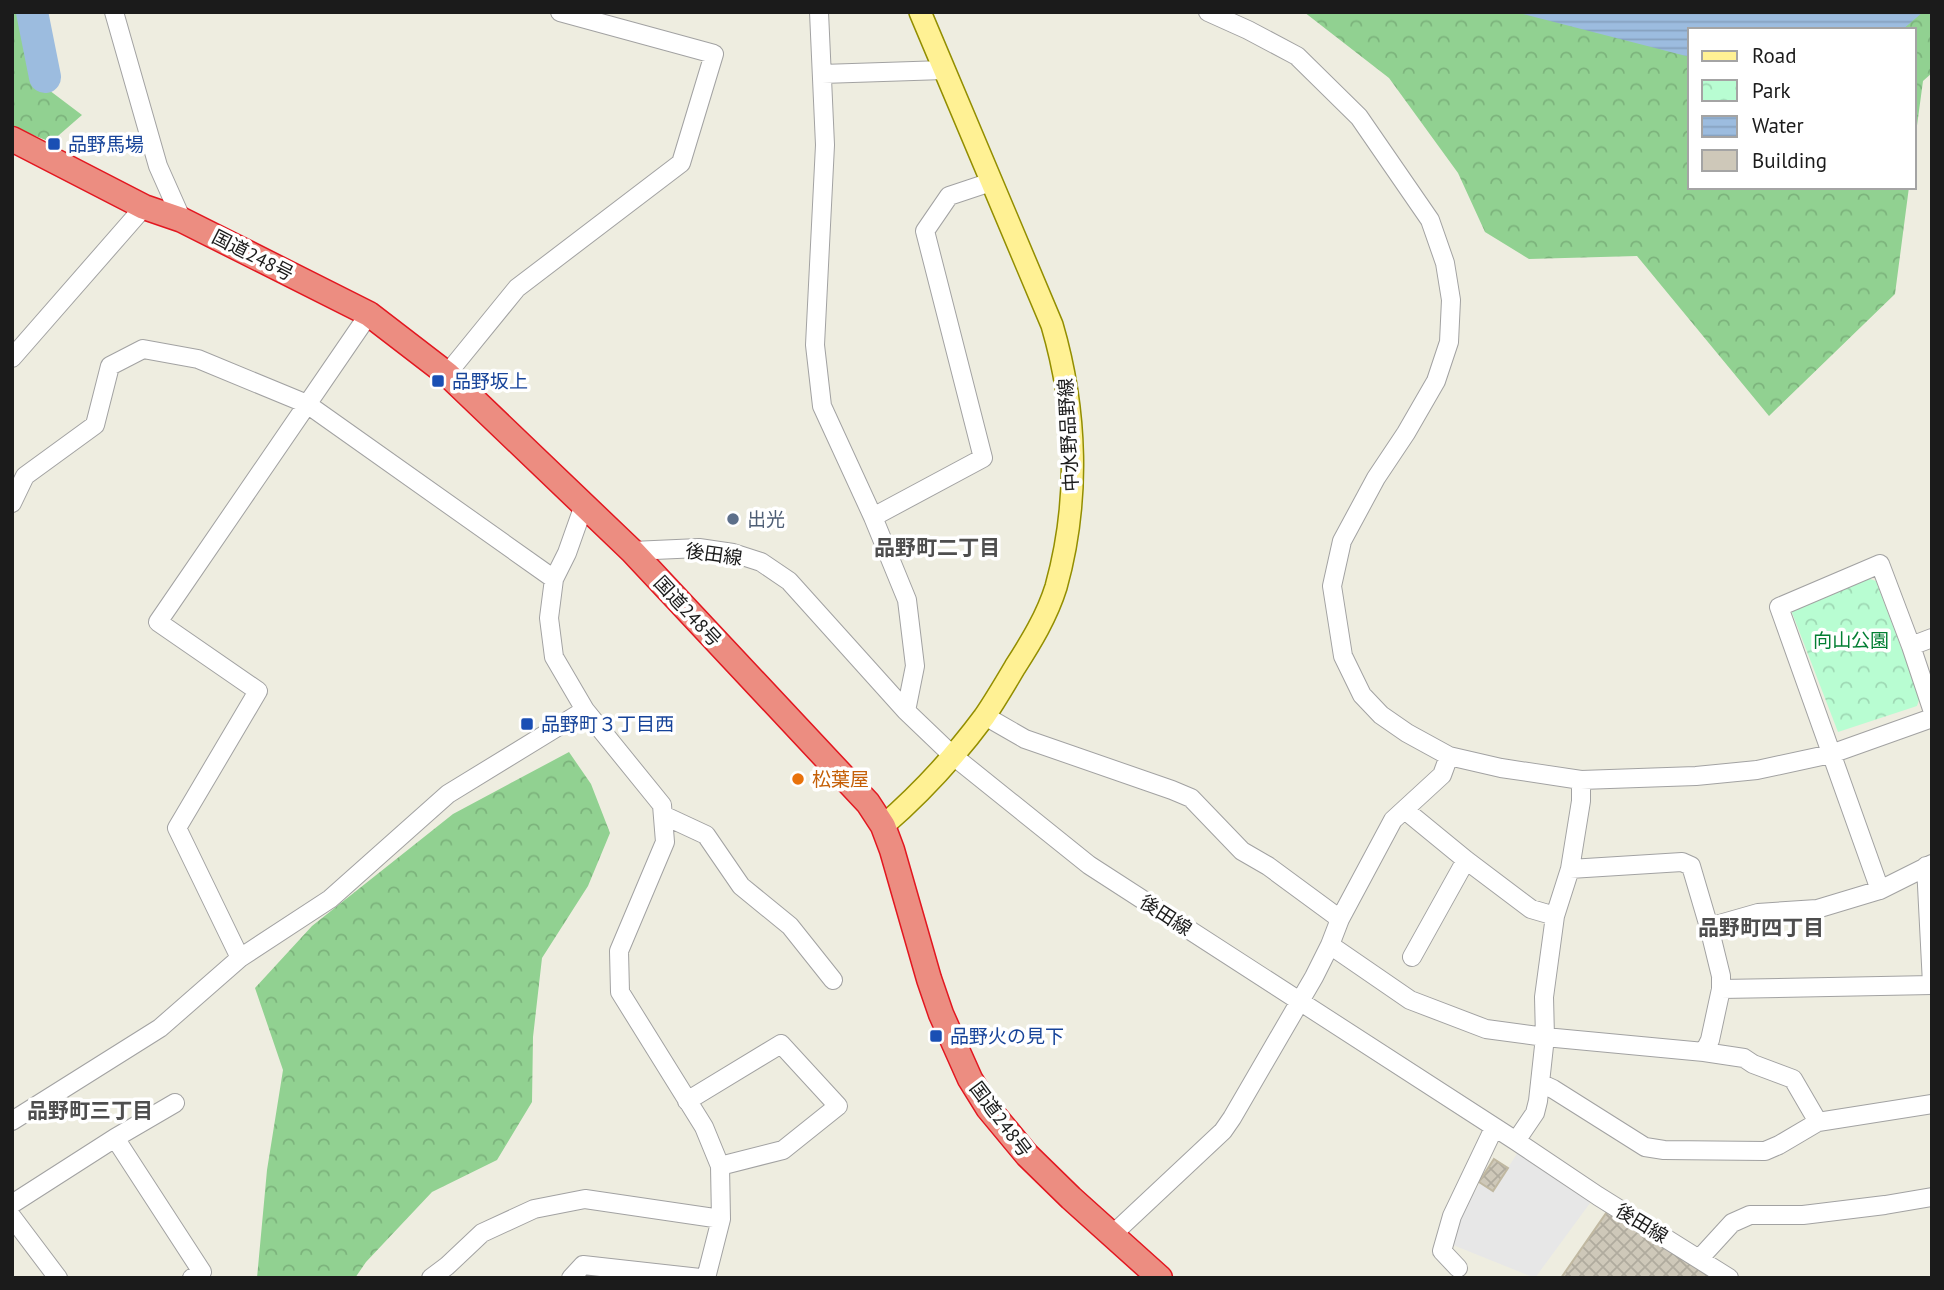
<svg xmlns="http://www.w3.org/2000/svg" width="1944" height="1290" font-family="'PT Sans','Noto Sans JP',sans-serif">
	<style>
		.forest { fill: url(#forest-crowns) }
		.park { fill: url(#park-crowns) }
		.parking { fill: #e7e7e7 }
		.water { fill: url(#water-rules) }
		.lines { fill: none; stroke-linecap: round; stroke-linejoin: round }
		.river { stroke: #9cbcdf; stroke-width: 32 }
		.building { fill: url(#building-cross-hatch); stroke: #c0b8a1; stroke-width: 2 }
		.minor-casing { stroke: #a2a2a2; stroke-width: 20 }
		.major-casing { stroke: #938e00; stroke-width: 24 }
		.highway-casing { stroke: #e21720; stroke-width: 27 }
		.minor { stroke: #fff; stroke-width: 18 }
		.major { stroke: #fff194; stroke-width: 21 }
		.highway { stroke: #ec8d81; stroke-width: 24 }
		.transit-dot { fill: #1a4fb4; stroke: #fff; stroke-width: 2.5 }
		.service-dot { fill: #5c6f8a; stroke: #fff; stroke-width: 2.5 }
		.food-dot { fill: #e8710a; stroke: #fff; stroke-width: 2.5 }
		.labels { text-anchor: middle; stroke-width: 7; stroke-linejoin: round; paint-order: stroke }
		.transit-label { font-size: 19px; fill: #164399; stroke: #fff; text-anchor: start }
		.street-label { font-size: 19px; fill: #1b1b1b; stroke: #fff }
		.service-label { font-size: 19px; fill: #4e5e75; stroke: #fff; text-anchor: start }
		.park-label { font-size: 19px; fill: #037f33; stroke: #fff }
		.food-label { font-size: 19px; fill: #c56008; stroke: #fff; text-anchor: start }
		.neighbourhood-label { font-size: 21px; font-weight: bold; fill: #4e4e4e; stroke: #fff }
	</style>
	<defs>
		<pattern id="forest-crowns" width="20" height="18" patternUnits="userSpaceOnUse" patternTransform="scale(1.75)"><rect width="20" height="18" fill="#91d191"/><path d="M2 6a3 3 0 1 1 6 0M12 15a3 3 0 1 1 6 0" fill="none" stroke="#7cb37c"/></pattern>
		<pattern id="park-crowns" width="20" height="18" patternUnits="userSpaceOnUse" patternTransform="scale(1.75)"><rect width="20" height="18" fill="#b8fdd2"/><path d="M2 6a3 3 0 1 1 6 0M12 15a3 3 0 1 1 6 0" fill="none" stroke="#9ed8b4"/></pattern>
		<pattern id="water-rules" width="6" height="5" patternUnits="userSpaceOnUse" patternTransform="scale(1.75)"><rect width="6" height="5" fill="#9cbcdf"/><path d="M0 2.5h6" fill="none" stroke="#86a1bf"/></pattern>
		<pattern id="building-cross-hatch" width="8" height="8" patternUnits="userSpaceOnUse" patternTransform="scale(1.75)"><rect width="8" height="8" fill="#cec8b9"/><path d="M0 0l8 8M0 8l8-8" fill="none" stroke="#b0ab9e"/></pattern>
	</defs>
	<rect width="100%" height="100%" fill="#eeede0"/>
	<path class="forest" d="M12 12H24L37 81 82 115 51 142 12 127Z
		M1304 12H1932V73L1923 81 1914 148V30H1690V187H1909L1895 294 1769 416 1637 256 1529 259 1485 232 1458 173 1389 78Z
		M569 752 591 784 610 833 588 886 542 958 533 1037 532 1102 497 1160 432 1192 366 1262 355 1278H257L267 1170 283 1070 255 988 312 926 453 814Z"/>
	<path class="park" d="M1867 578 1876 581 1920 697 1917 706 1838 732 1791 610Z"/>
	<path class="parking" d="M1520 1149 1593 1199 1535 1278 1453 1245 1459 1218 1480 1183 1493 1191Z"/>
	<path class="water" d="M1515 12H1923L1902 30H1690V57Z"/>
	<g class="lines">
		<path class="river" d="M32 12 45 77"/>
	</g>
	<path class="building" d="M1494 1159 1508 1168 1493 1191 1479 1182Z
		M1609 1209 1711 1278H1561Z"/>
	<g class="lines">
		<defs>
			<path id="minor" d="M114 12 158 166 182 220
				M819 12 825 145 815 345 822 406 873 517 907 600 915 666 906 711
				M1208 12 1248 30 1297 56 1359 117 1430 220 1445 263 1451 300 1449 342 1436 381 1406 433 1376 478 1342 541 1332 586 1343 656 1362 695 1381 715 1407 733 1449 756 1501 768 1581 780 1696 776 1757 770 1831 754 1932 718
				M822 74 944 70
				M12 358 144 207
				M447 374 517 288 681 163 714 54 560 12
				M12 503 25 476 95 425 110 366 143 349 198 359 307 404 554 579
				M584 505 567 553 554 579 549 618 554 657 585 710 662 805 665 842 619 951 620 992 704 1127 720 1166 721 1219 706 1278
				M873 517 983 458 925 231 949 196 991 182
				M632 551 699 548 733 553 761 562 789 581 906 711 952 755 1089 865 1516 1141 1598 1196 1729 1278
				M1911 646 1932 638
				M985 716 1025 739 1172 790 1191 798 1242 851 1268 866 1340 919
				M1405 810 1466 860 1531 909 1555 916
				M663 815 706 835 741 886 790 926 833 980
				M1926 866 1932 984
				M1570 869 1682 862 1691 866 1709 927 1721 976V989L1710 1040 1704 1052
				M1880 890 1779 607 1880 564 1911 646 1932 709
				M1709 927 1758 913 1817 909 1880 890 1932 864
				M1330 945 1410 1000 1486 1029 1545 1037 1704 1052 1744 1058 1753 1064 1793 1079 1818 1122
				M1412 957 1466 860
				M240 958 177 828 258 691 158 622 369 314
				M1721 989 1932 985
				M1540 1083 1553 1089 1645 1147 1664 1150 1765 1151 1779 1145 1818 1122 1932 1104
				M687 1101 781 1044 838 1106 783 1150 720 1166
				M12 1121 160 1028 240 958 330 899 448 794 585 710
				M115 1138 202 1272 192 1278
				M1516 1141 1535 1113 1538 1101 1545 1037 1544 997 1555 916 1570 869 1581 801V780
				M12 1204 115 1138 175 1103
				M12 1217 58 1278
				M1112 1235 1223 1131 1232 1118 1314 977 1330 945 1340 919 1393 820 1442 775 1449 756
				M1700 1258 1732 1223 1750 1215H1803L1885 1205 1932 1197
				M1458 1268 1442 1251 1452 1216 1494 1128
				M431 1278 447 1266 482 1233 534 1209 585 1199 721 1219
				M571 1278 583 1265 700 1278"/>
			<path id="major" d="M883 826C920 794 955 756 984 717 995 701 1005 684 1015 667 1031 642 1047 616 1056 587 1080 501 1077 410 1052 325L920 12"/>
			<path id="highway" d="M12 139 144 207 182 220 369 314 447 374 632 551 868 803 883 826 892 850 929 979 941 1014 970 1079 988 1108 1027 1155 1071 1198 1160 1278"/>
		</defs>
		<use href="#minor" class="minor-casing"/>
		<use href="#major" class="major-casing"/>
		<use href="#highway" class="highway-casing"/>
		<use href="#minor" class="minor"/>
		<use href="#major" class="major"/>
		<use href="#highway" class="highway"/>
	</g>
	<g class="transit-dot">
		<rect x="47" y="137" width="14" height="14" rx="3.5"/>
		<rect x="431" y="374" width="14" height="14" rx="3.5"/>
		<rect x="520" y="717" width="14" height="14" rx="3.5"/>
		<rect x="929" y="1029" width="14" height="14" rx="3.5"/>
	</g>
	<circle class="service-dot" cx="733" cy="519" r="7"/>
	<circle class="food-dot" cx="798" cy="779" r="7"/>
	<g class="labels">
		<g class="transit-label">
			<text x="68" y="151">品野馬場</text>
			<text x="452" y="388">品野坂上</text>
			<text x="541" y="731">品野町３丁目西</text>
			<text x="950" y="1043">品野火の見下</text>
		</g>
		<g class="street-label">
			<text transform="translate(253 255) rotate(27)" y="7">国道248号</text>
			<text transform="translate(1068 435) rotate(-93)" y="7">中水野品野線</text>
			<text transform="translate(714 554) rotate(8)" y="7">後田線</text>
			<text transform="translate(688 611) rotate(47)" y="7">国道248号</text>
			<text transform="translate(1166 915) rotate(33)" y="7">後田線</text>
			<text transform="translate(1001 1119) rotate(53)" y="7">国道248号</text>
			<text transform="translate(1642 1223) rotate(31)" y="7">後田線</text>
		</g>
		<g class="service-label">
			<text x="747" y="526">出光</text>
		</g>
		<g class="park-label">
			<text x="1851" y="647">向山公園</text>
		</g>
		<g class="food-label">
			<text x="812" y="786">松葉屋</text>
		</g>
		<g class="neighbourhood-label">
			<text x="937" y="555">品野町二丁目</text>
			<text x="1761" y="935">品野町四丁目</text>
			<text x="90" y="1118">品野町三丁目</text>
		</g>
	</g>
	<rect width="1944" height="1290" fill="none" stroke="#1b1b1b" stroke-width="28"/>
	<rect x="1688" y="28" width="228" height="161" fill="#ffffff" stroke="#a4a4a4" stroke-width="2"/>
	<rect x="1702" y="51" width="35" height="10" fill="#fff194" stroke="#a4a4a4" stroke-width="2"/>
	<text x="1752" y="63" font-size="21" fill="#1b1b1b">Road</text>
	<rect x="1702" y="80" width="35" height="21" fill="url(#park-crowns)" stroke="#a4a4a4" stroke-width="2"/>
	<text x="1752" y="98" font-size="21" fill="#1b1b1b">Park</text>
	<rect x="1702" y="116" width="35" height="21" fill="url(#water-rules)" stroke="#a4a4a4" stroke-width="2"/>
	<text x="1752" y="133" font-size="21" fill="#1b1b1b">Water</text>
	<rect x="1702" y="150" width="35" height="21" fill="#cec8b9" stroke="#a4a4a4" stroke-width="2"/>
	<text x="1752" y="168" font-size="21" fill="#1b1b1b">Building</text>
</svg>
